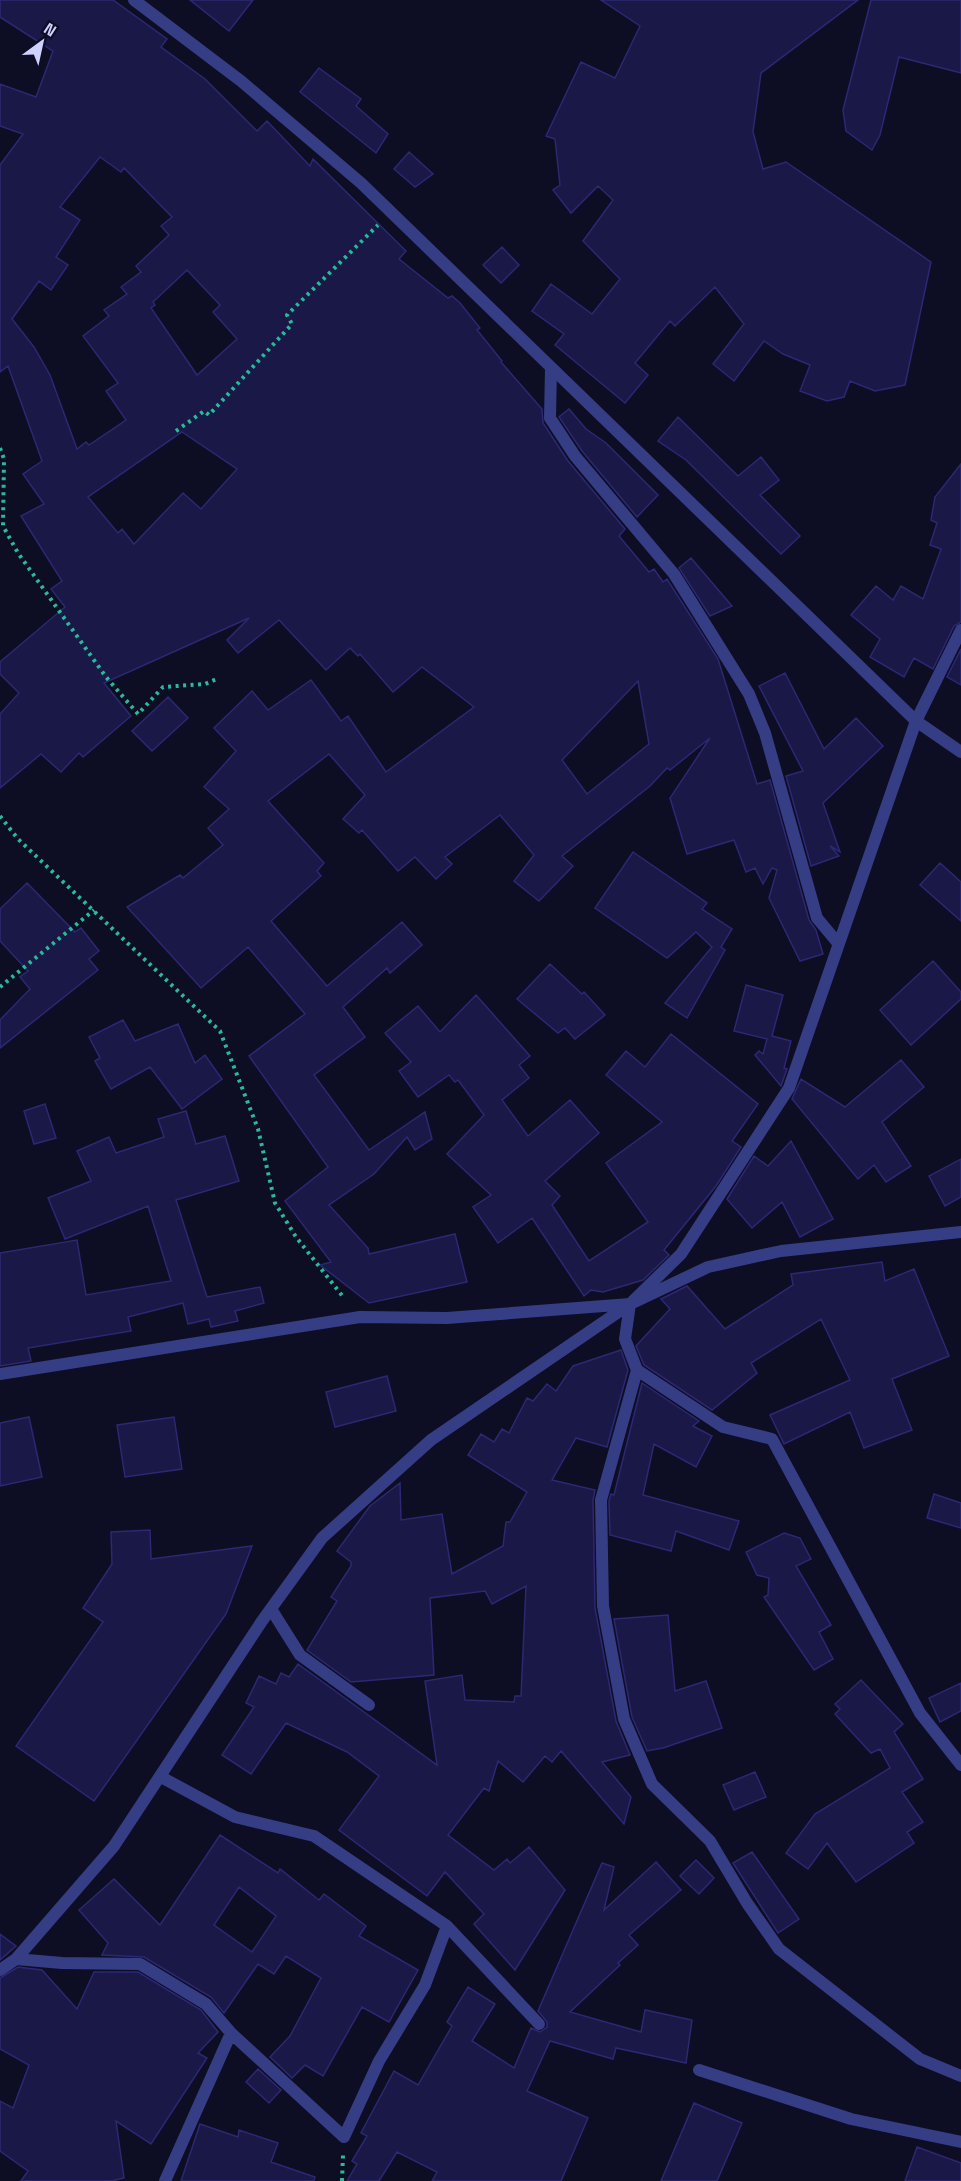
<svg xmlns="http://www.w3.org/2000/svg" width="961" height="2181" font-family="'Space Grotesk',sans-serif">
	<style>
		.building { fill: #1a1846; stroke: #2c2873; stroke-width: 1.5; fill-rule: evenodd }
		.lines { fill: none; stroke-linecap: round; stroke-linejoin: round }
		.path { stroke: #27bb9c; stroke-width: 4; stroke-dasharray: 3 4.5; stroke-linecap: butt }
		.service { stroke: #353e85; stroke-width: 12 }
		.minor { stroke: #353e85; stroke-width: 12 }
		.tertiary { stroke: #353e85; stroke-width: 12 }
	</style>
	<rect width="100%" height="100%" fill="#0d0d24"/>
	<path class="building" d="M0 0H113L167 39 161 47 205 79 257 131 267 121 310 166 313 159 406 251 399 259 448 298 452 296 460 303 480 328 477 330 502 361 501 362 542 409 543 423 568 461 625 529 619 536 649 572 654 569 663 582 667 579 718 659 757 784 770 780 809 920 816 930 823 954 800 961 769 898 777 870 772 868 763 884 755 868 746 872 734 840 687 854 670 798 710 738 670 770 667 768 650 786 562 856 573 866 539 901 514 881 534 855 500 815 445 857 452 864 436 879 415 857 398 871 362 830 359 833 343 819 365 795 329 754 268 801 324 863 317 871 321 876 271 921 327 986 402 922 422 945 390 973 387 968 343 1007 365 1037 314 1075 369 1150 425 1112 432 1139 415 1150 407 1137 374 1174 329 1205 368 1248 369 1254 455 1234 467 1282 369 1303 320 1265 331 1262 285 1201 328 1167 249 1056 305 1014 248 947 201 988 127 907 180 875 183 878 223 845 208 828 229 809 204 787 236 751 214 728 252 691 268 710 311 680 341 721 348 716 386 772 474 707 422 667 393 692 360 654 358 656 350 648 326 670 279 620 238 653 227 640 249 618 104 683 131 716 83 757 79 753 61 772 41 754 0 788V714L19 693 0 674V662L65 607 51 589 62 581 21 516 44 504 23 474 42 461 8 366 0 372V165L23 134 0 126V84L36 97 53 51 0 17ZM100 157 121 172 124 168 172 217 161 226 169 235 136 266 141 272 121 287 127 294 104 310 109 316 83 336 118 383 106 391 126 420 89 445 86 442 77 449 50 375 34 347 12 319 39 281 51 290 68 265 56 257 80 220 60 207ZM187 270 220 305 213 312 237 339 197 375 151 308 155 305 153 302ZM182 432 237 469 201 509 183 493 134 544 122 529 118 533 88 497ZM638 681 649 744 587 794 562 760Z
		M190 0H253L229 31Z
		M601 0H858L761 73 753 132 763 169 786 162 931 262 905 385 875 391 850 381 844 397 827 401 800 391 810 365 783 354 764 341 734 381 713 364 744 324 715 287 675 326 670 321 635 363 648 375 625 403 555 345 564 334 532 311 551 284 592 314 620 279 583 241 613 200 598 186 571 213 553 190 560 185 555 139 546 136 581 62 615 78 640 26Z
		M871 0H961V73L899 57 880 135 872 150 846 131 843 110Z
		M319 68 361 99 356 106 388 134 376 153 300 92Z
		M409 152 433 174 415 187 394 169Z
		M502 247 519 265 501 283 483 265Z
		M569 409 586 429 606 443 658 495 637 517 582 451 559 417Z
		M678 417 738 476 761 457 779 480 760 495 800 536 781 554 686 460 658 441Z
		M961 464V622L954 626 933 669 914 658 904 677 870 657 880 639 851 615 876 586 893 600 901 586 923 599 941 549 930 545 937 523 931 520 935 497Z
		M691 558 732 606 710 616 679 568Z
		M961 649V685L947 677Z
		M785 673 824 749 856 718 883 746 823 803 840 852 830 846 839 856 811 866 786 776 803 771 759 686Z
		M168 697 188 718 152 751 132 731Z
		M633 852 707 903 702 909 732 929 721 947 725 950 687 1018 665 1003 712 947 696 932 667 958 595 908Z
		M940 863 961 882V921L920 885Z
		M27 883 75 932 81 928 99 951 89 959 98 970 0 1048V1020L30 989 20 977 28 971 0 941V909Z
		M933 961 961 992V999L911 1045 880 1010Z
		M550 964 582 994 584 992 605 1015 575 1039 565 1028 558 1033 517 999Z
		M746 985 783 995 772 1036 791 1041 784 1068 787 1069 781 1086 755 1055 759 1051 763 1054 767 1039 734 1031Z
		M476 995 530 1056 519 1065 529 1078 502 1100 528 1136 570 1100 599 1133 545 1181 560 1196 552 1205 589 1261 648 1222 606 1163 662 1122 606 1075 626 1051 645 1067 671 1034 758 1104 732 1141 741 1147 716 1186 664 1250 669 1255 643 1280 603 1292 591 1290 584 1296 532 1218 498 1243 473 1207 491 1195 447 1154 484 1115 458 1080 455 1082 449 1075 418 1097 399 1071 411 1062 385 1033 418 1006 440 1032Z
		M123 1020 135 1041 178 1024 195 1063 205 1055 222 1079 182 1109 150 1067 111 1089 95 1061 100 1058 89 1037Z
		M901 1060 924 1087 882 1122 911 1166 886 1182 874 1165 858 1179 792 1099 801 1079 845 1107Z
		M45 1104 56 1138 34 1144 24 1111Z
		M186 1111 196 1144 225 1136 239 1181 176 1200 207 1297 260 1287 264 1303 235 1311 238 1321 211 1327 209 1319 188 1324 183 1303 128 1317 131 1331 28 1348 31 1361 0 1366V1253L77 1240 86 1295 171 1281 148 1206 65 1239 48 1198 91 1181 77 1151 109 1137 116 1153 164 1137 158 1119Z
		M791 1141 833 1219 800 1237 782 1202 752 1228 727 1199 754 1156 768 1166Z
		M961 1159V1197L945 1206 929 1176Z
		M882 1262 885 1281 914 1269 949 1356 892 1379 912 1430 864 1448 850 1412 784 1444 770 1415 850 1380 821 1319 751 1363 757 1373 712 1410 644 1365 636 1346 670 1309 661 1299 687 1286 725 1329 793 1285 791 1274Z
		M621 1350 628 1370 607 1447 576 1438 552 1480 595 1490 593 1500 595 1608 616 1721 630 1755 602 1762 631 1797 624 1824 561 1751 552 1762 545 1756 523 1782 498 1761 489 1791 484 1788 448 1835 494 1870 507 1859 510 1863 529 1847 565 1890 515 1970 474 1924 484 1914 445 1872 427 1896 339 1830 379 1776 347 1752 286 1723 251 1774 222 1755 254 1707 246 1703 259 1676 276 1684 281 1673 289 1677 298 1664 437 1765 425 1681 462 1675 465 1700 514 1702 515 1696H521L526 1586 492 1604 485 1591 430 1598 434 1675 351 1682 307 1650 337 1601 331 1597 351 1566V1562L337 1551 370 1506 400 1483 401 1520 442 1514 452 1574 503 1546 506 1522H510L527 1492 468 1455 481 1434 494 1442 502 1429 509 1433 527 1398 533 1401 547 1384 556 1391 573 1366Z
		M387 1376 396 1411 335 1427 326 1392Z
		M642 1383 699 1421 693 1426 712 1436 696 1467 654 1444 643 1495 739 1521 729 1550 676 1531 671 1551 610 1535 609 1501 611 1494 614 1495Z
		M29 1417 42 1477 0 1486V1423Z
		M174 1417 182 1469 125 1477 117 1425Z
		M934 1494 961 1503V1528L927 1518Z
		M150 1530 151 1559 252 1546 226 1614 94 1801 16 1746 103 1622 83 1608 112 1564 111 1532Z
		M784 1533 800 1538 811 1559 796 1566 831 1625 819 1632 833 1659 814 1670 764 1597 768 1595 769 1578 757 1575 746 1552Z
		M668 1615 675 1691 706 1681 722 1728 663 1748 647 1751 632 1717 614 1619Z
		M861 1680 903 1724 894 1732 923 1779 902 1792 923 1822 907 1832 914 1843 856 1882 827 1843 808 1869 786 1853 815 1814 890 1768 880 1749 871 1753 835 1714 840 1709 835 1704Z
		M961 1683V1711L940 1722 929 1698Z
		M755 1772 766 1797 734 1810 723 1785Z
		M220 1835 278 1873 280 1869 319 1900 324 1894 366 1926 359 1936 418 1970 389 2022 362 2007 323 2076 305 2065 292 2078 270 2057 290 2036 321 1978 286 1956 274 1974 258 1964 224 2013 211 1997 144 1957 102 1955 108 1943 79 1910 114 1879 160 1925ZM239 1887 276 1916 252 1952 214 1925Z
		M752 1852 799 1919 778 1933 733 1863Z
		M696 1860 714 1878 699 1894 680 1876Z
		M656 1862 681 1890 629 1935 638 1945 618 1963 620 1965 570 2012 641 2032 645 2010 692 2020 686 2063 616 2048 613 2059 550 2041 527 2091 588 2118 561 2181H432L437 2172 397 2152 379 2181H347L357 2164 352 2161 367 2136 361 2133 394 2071 418 2085 452 2026 447 2022 468 1987 495 2004 472 2041 514 2068 531 2028 540 2032 547 2027V2022L538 2011 602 1863 614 1867 604 1910Z
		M0 1934 16 1946 0 1960Z
		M18 1967 42 1970 77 2009 94 1972H138L201 2010 218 2032 198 2053 207 2058 151 2144 116 2121 124 2178 111 2181H21L28 2171 0 2151V2101L13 2108 29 2065 0 2049V1978Z
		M258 2069 281 2090 269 2103 246 2082Z
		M694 2103 742 2123 717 2181H661Z
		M200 2124 238 2137 239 2130 278 2143 271 2162 315 2177 314 2181H181Z
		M917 2147 961 2163V2181H905Z"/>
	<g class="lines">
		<path class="path" d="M176 431 204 411 209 415 292 324 287 315 378 225
			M0 448 4 459 3 526 18 553 106 677 138 714 163 687 205 684 219 678
			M0 816 18 839 220 1031 258 1129 275 1203 296 1237 344 1298
			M0 987 94 910
			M342 2181 343 2155"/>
		<path class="service" d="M271 1609 300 1655 369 1705
			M699 2070 851 2119 961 2142"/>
		<path class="minor" d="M551 368 550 418 575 456 674 574 749 694 765 733 817 918 837 942
			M630 1304 625 1339 637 1370 723 1427 772 1439 920 1713 961 1765
			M637 1370 601 1500 603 1606 624 1719 652 1784 710 1841 747 1903 779 1949 920 2059 961 2076
			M0 1374 360 1317 447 1318 630 1304 708 1267 781 1251 961 1232
			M161 1777 235 1817 314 1836 447 1926 539 2024
			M16 1959 62 1963 140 1964 206 2004 231 2033
			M0 1970 16 1959 114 1846 262 1621 322 1538 431 1440 630 1304 681 1254 789 1088 916 721 961 630
			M165 2181 231 2033 344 2137 379 2061 425 1985 447 1926"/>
		<path class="tertiary" d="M134 0 241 81 361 183 916 721 961 752"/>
	</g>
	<g transform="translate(42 42) rotate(33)" stroke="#0d0d24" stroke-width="4.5" paint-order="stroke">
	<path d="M0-4.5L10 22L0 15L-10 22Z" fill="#cfd1ff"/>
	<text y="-9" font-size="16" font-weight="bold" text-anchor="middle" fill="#cfd1ff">N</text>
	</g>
</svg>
